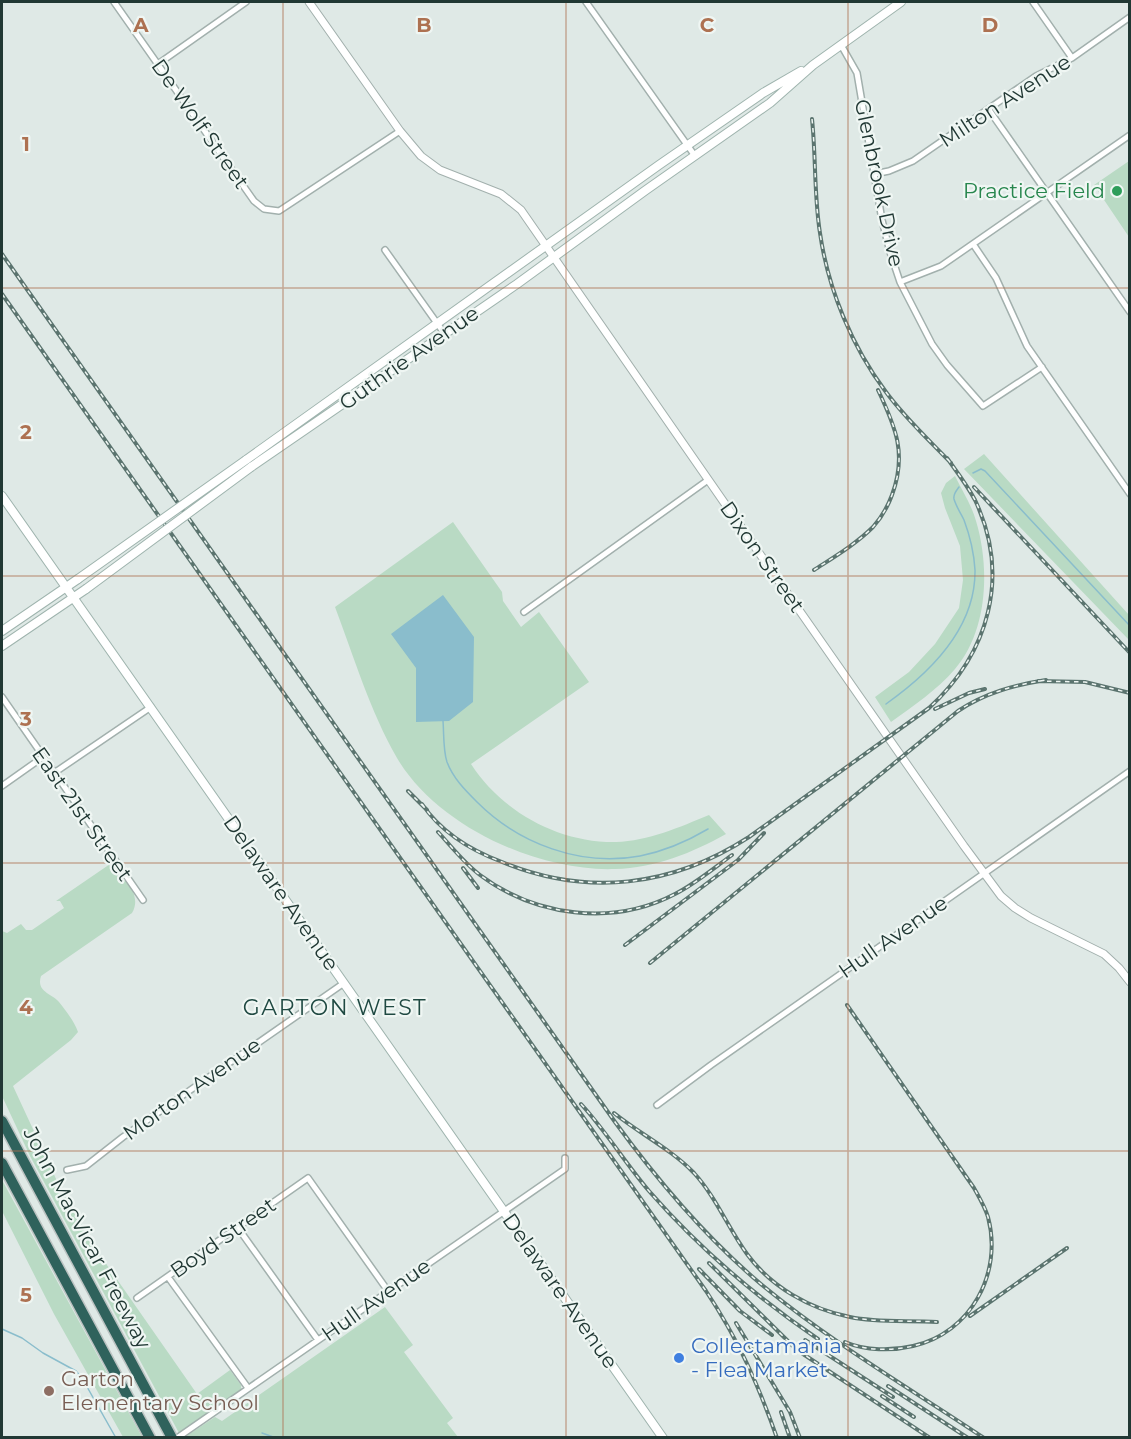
<svg xmlns="http://www.w3.org/2000/svg" width="1131" height="1439" font-family="Montserrat,sans-serif">
	<style>
		.green { fill: #b9dac4 }
		.water { fill: #8abdcc }
		.lines { fill: none; stroke-linecap: round; stroke-linejoin: round }
		.stream { stroke: #8abdcc; stroke-width: 1.5 }
		.minor-casing { stroke: #a2b0ad; stroke-width: 8 }
		.tertiary-casing { stroke: #a2b0ad; stroke-width: 9 }
		.secondary-casing { stroke: #9fb4ae; stroke-width: 10 }
		.motorway-casing { stroke: #bcc3c2; stroke-width: 13 }
		.minor { stroke: #fff; stroke-width: 5 }
		.tertiary { stroke: #fff; stroke-width: 7 }
		.secondary { stroke: #fff; stroke-width: 8 }
		.motorway { stroke: #2f625c; stroke-width: 10 }
		.rail-casing { stroke: #5b746f; stroke-width: 4 }
		.rail { stroke: #eff6f3; stroke-width: 1.5; stroke-dasharray: 4.5; stroke-linecap: butt }
		.secondary-bridge-casing { stroke: #9fb4ae; stroke-width: 10; stroke-linecap: butt }
		.secondary-bridge { stroke: #fff; stroke-width: 8 }
		.grid { fill: none; stroke: #ad7151; stroke-width: 1.5; stroke-opacity: 0.55 }
		.leisure-dot { fill: #2e9e5b; stroke: #eff6f3; stroke-width: 2 }
		.shop-dot { fill: #3f7fe0; stroke: #eff6f3; stroke-width: 2 }
		.education-dot { fill: #8d6e63; stroke: #eff6f3; stroke-width: 2 }
		.labels { text-anchor: middle; stroke-width: 4.5; stroke-linejoin: round; paint-order: stroke }
		.street-label { font-size: 21px; fill: #213834; stroke: #eff6f3 }
		.leisure-label { font-size: 21px; fill: #27864d; stroke: #eff6f3; text-anchor: end }
		.shop-label { font-size: 21px; fill: #366cbe; stroke: #eff6f3; text-anchor: start }
		.education-label { font-size: 21px; fill: #785e54; stroke: #eff6f3; text-anchor: start }
		.neighbourhood-label { font-size: 22px; letter-spacing: 1.5px; fill: #1f4942; stroke: #eff6f3 }
		.grid-label { font-size: 20px; text-anchor: middle; font-weight: bold; fill: #ad7151; stroke: #eff6f3; stroke-width: 4.5; stroke-linejoin: round; paint-order: stroke }
	</style>
	<rect width="100%" height="100%" fill="#dfe9e6"/>
	<path class="green" d="M1129 161V237L1094 185Z
		M984 454 1129 615V640L964 469Z
		M955 476C962 490 972 506 976 521 990 567 988 631 955 669 937 690 913 706 891 722L875 697 909 672 935 644 959 608 963 580 960 546 945 508 941 493 946 483Z
		M453 522 502 592 503 601 521 627 539 612 589 682 471 764C502 812 559 843 616 842 648 841 680 827 709 815L726 834C692 853 655 868 615 869 538 872 437 826 397 758 370 711 354 657 335 607Z
		M113 862C123 876 143 895 132 913L41 976C36 992 51 993 59 1002 66 1011 74 1021 78 1032L71 1040 13 1086 57 1181 93 1245 197 1394 230 1370 241 1385V1390L179 1433 30 1156 2 1096V931L7 933 21 924 26 930H32L64 908 60 901H56Z
		M2 1180 142 1437H123L54 1314 2 1211Z
		M385 1307 413 1345 404 1352 453 1418 447 1423 458 1437H185L215 1417 222 1421Z"/>
	<path class="water" d="M443 595 474 637 473 702 449 721 416 722V668L391 634Z"/>
	<g class="lines">
		<path class="stream" d="M973 473 981 469 985 471 1130 626
			M886 704C930 673 976 628 975 570 974 553 970 536 964 520 961 514 956 506 954 499 953 494 956 491 959 487
			M443 721C444 733 443 750 447 762 453 778 465 790 477 802 519 844 581 867 640 856 665 851 686 842 708 829
			M2 1329 22 1338 43 1353 76 1371 82 1378 116 1438
			M262 1433 276 1438"/>
		<defs>
			<path id="minor" d="M114 2 254 201 264 209 279 211 400 131
				M586 2 695 156
				M1033 2 1072 58
				M841 45 857 73 882 220 890 252 900 282 932 344 947 365 983 406 1042 367
				M158 64 246 2
				M989 110 1130 312
				M874 174 889 171 913 161 1036 76 1072 58 1130 17
				M973 244 996 278 1027 346 1130 494
				M385 250 444 333
				M900 282 941 266 1130 135
				M524 612 708 480
				M2 697 143 900
				M54 773 151 707
				M2 786 43 757
				M657 1105 711 1065 1130 771
				M67 1170 86 1166 123 1137 344 983
				M238 1228 318 1340
				M168 1277 248 1388
				M137 1298 308 1178 388 1291
				M177 1438 565 1169V1158"/>
			<path id="tertiary" d="M309 2 400 131 421 156 440 170 501 194 521 210 755 547 964 846 1001 896 1015 908 1031 918 1104 954 1119 968 1130 982"/>
			<path id="secondary" d="M246 460 659 165 763 93 801 71
				M251 467 517 284 646 190 770 103 813 65 901 2
				M2 496 663 1438
				M2 631 78 579
				M2 646 86 589"/>
			<path id="motorway" d="M2 1121 172 1438
				M2 1163 150 1438"/>
		</defs>
		<use href="#minor" class="minor-casing"/>
		<use href="#tertiary" class="tertiary-casing"/>
		<use href="#secondary" class="secondary-casing"/>
		<use href="#motorway" class="motorway-casing"/>
		<use href="#minor" class="minor"/>
		<use href="#tertiary" class="tertiary"/>
		<use href="#secondary" class="secondary"/>
		<use href="#motorway" class="motorway"/>
		<defs>
			<path id="rail" d="M812 119C816 157 814 196 820 233 828 289 852 347 886 392 905 418 929 440 951 463
				M2 254 615 1122C658 1181 705 1237 762 1285 831 1342 909 1388 984 1438
				M2 294 706 1291C738 1339 758 1384 777 1438
				M974 487 1130 653
				M814 570C834 557 856 544 873 527 881 518 888 506 892 495 907 454 896 428 878 390
				M1038 681 1085 682 1130 693
				M935 709 969 693 985 689
				M408 791 427 810
				M422 804C441 832 470 850 502 862 587 897 672 887 749 837L929 708C989 653 1011 576 975 500 967 485 957 472 947 458
				M438 832C451 846 464 863 480 875 535 916 612 927 675 894 695 884 714 868 732 855
				M463 868 478 888
				M625 945 738 860 764 833
				M650 963 958 711C985 693 1014 685 1046 680
				M581 1104C606 1131 625 1163 649 1191 699 1248 756 1297 818 1339
				M614 1113C640 1134 671 1149 694 1173 716 1197 728 1228 747 1254 771 1287 810 1309 850 1317 878 1323 908 1320 937 1322
				M709 1263 797 1350 930 1438
				M699 1269 740 1311 772 1335
				M970 1316 1067 1248
				M736 1323 790 1412 800 1438
				M805 1340 893 1397
				M845 1342C866 1351 892 1351 913 1346 971 1333 1003 1273 988 1217 985 1207 979 1197 974 1188L847 1005
				M888 1386 968 1438
				M882 1396 914 1417
				M781 1412 790 1438"/>
		</defs>
		<use href="#rail" class="rail-casing"/>
		<use href="#rail" class="rail"/>
		<defs>
			<path id="secondary-bridge" d="M78 579 246 460
				M86 589 251 467"/>
		</defs>
		<use href="#secondary-bridge" class="secondary-bridge-casing"/>
		<use href="#secondary-bridge" class="secondary-bridge"/>
	</g>
	<path class="grid" d="M283 2V1438M566 2V1438M848 2V1438M2 288H1130M2 576H1130M2 863H1130M2 1151H1130"/>
	<circle class="leisure-dot" cx="1117" cy="191" r="6"/>
	<circle class="shop-dot" cx="679" cy="1358" r="6"/>
	<circle class="education-dot" cx="49" cy="1391" r="6"/>
	<g class="labels">
		<g class="street-label">
			<text transform="translate(1005 101) rotate(-33)" y="7">Milton Avenue</text>
			<text transform="translate(200 124) rotate(55)" y="7">De Wolf Street</text>
			<text transform="translate(879 183) rotate(78)" y="7">Glenbrook Drive</text>
			<text transform="translate(409 358) rotate(-35)" y="7">Guthrie Avenue</text>
			<text transform="translate(762 557) rotate(55)" y="7">Dixon Street</text>
			<text transform="translate(82 814) rotate(55)" y="7">East 21st Street</text>
			<text transform="translate(281 893) rotate(55)" y="7">Delaware Avenue</text>
			<text transform="translate(893 937) rotate(-35)" y="7">Hull Avenue</text>
			<text transform="translate(192 1089) rotate(-35)" y="7">Morton Avenue</text>
			<text transform="translate(87 1238) rotate(62)" y="7">John MacVicar Freeway</text>
			<text transform="translate(223 1238) rotate(-35)" y="7">Boyd Street</text>
			<text transform="translate(560 1291) rotate(55)" y="7">Delaware Avenue</text>
			<text transform="translate(376 1300) rotate(-35)" y="7">Hull Avenue</text>
		</g>
		<g class="leisure-label">
			<text x="1105" y="198">Practice Field</text>
		</g>
		<g class="shop-label">
			<text x="691" y="1353">Collectamania<tspan x="691" dy="24">- Flea Market</tspan></text>
		</g>
		<g class="education-label">
			<text x="61" y="1386">Garton<tspan x="61" dy="24">Elementary School</tspan></text>
		</g>
		<g class="neighbourhood-label">
			<text x="335" y="1015">GARTON WEST</text>
		</g>
	</g>
	<g class="grid-label">
		<text x="141" y="32">A</text>
		<text x="424" y="32">B</text>
		<text x="707" y="32">C</text>
		<text x="990" y="32">D</text>
		<text x="26" y="151">1</text>
		<text x="26" y="439">2</text>
		<text x="26" y="726">3</text>
		<text x="26" y="1014">4</text>
		<text x="26" y="1302">5</text>
	</g>
	<rect width="1131" height="1439" fill="none" stroke="#213834" stroke-width="6"/>
</svg>
